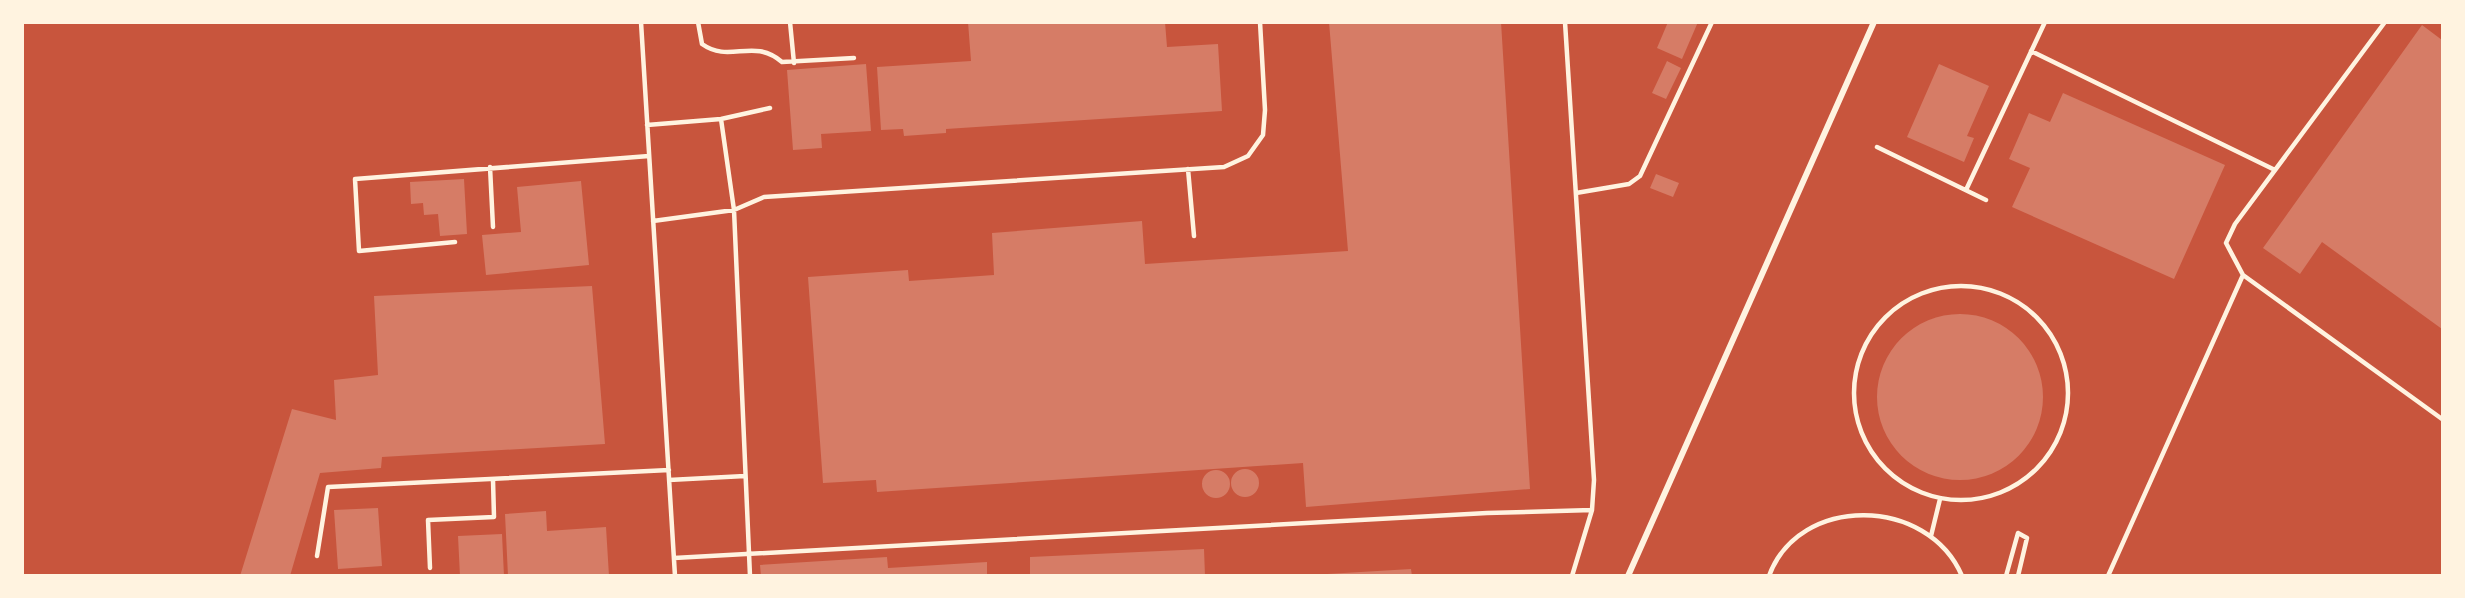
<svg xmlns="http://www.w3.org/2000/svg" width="2465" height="598" font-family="Cabin,sans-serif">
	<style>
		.building { fill: #d67c66 }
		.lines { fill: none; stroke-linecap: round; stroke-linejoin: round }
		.service { stroke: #fff3e0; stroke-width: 4.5 }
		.minor { stroke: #fff3e0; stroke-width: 6 }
	</style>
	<rect width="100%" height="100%" fill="#c8553d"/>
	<path class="building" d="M968 22H1165L1167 47 1218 44 1222 111 946 129V133L904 136 903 129 881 130 877 67 971 61Z
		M1329 22H1501L1530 489 1306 507 1303 463 877 492 876 480 823 483 808 277 908 270 909 281 994 275 992 233 1142 221 1145 264 1348 251Z
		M1668 22H1698L1682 59 1657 48Z
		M2422 25 2442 40V329L2322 242 2300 274 2263 248Z
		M1667 61 1681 68 1666 99 1652 93Z
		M866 64 871 131 821 134 822 148 793 150 787 70Z
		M1939 64 1989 86 1967 136 1974 138 1964 162 1907 137Z
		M2063 93 2225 165 2174 279 2012 207 2030 168 2009 159 2029 113 2050 122Z
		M1656 174 1679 183 1673 197 1650 188Z
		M464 179 467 234 440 236 438 214 424 215 423 203 411 204 410 182Z
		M581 181 589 265 486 275 482 235 521 232 517 187Z
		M592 286 605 444 382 457 381 468 320 473 290 576H240L292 409 336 420 334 380 378 375 374 296Z
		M1877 397a83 83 0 1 1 166 0a83 83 0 1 1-166 0Z
		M1231 483a14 14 0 1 1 28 0a14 14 0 1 1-28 0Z
		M1202 484a14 14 0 1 1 28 0a14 14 0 1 1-28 0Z
		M378 508 382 566 338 569 334 510Z
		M546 511 547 531 606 527 609 576H508L505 514Z
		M502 534 504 576H460L458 536Z
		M1204 549 1205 576H1030V557Z
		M887 557 888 568 987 562V576H761L760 565Z
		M1411 569 1412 576H1327V574Z"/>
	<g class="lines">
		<path class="service" d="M641 22 675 576
			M698 22 702 44C730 64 753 37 782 62L854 58
			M790 22 794 63
			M1565 22 1594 480 1592 510 1572 576
			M2385 22 2235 224 2226 243 2243 275 2442 419
			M2031 51 2275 170
			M721 119 734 210 750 576
			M647 125 721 119 770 108
			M1877 147 1986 200
			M490 167 493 227
			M1188 169 1194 236
			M1966 190 2045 22
			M1576 193 1629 184 1640 176 1712 22
			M653 221 734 210 764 197 1224 167 1248 156 1263 135 1265 110 1260 22
			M455 242 359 251 355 179 649 156
			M1854 393a107 107 0 1 1 214 0a107 107 0 1 1-214 0Z
			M669 480 745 476
			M1931 536 1940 499
			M317 556 328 487 669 470
			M674 558 1487 513 1592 510
			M430 568 428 520 494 517 493 480
			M1769 576C1799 494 1928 496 1962 576
			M2006 576 2018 533 2027 538 2018 576
			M2108 576 2243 275"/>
		<path class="minor" d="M1628 576 1874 22"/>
	</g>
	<rect width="2465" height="598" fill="none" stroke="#fff3e0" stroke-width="48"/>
</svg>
